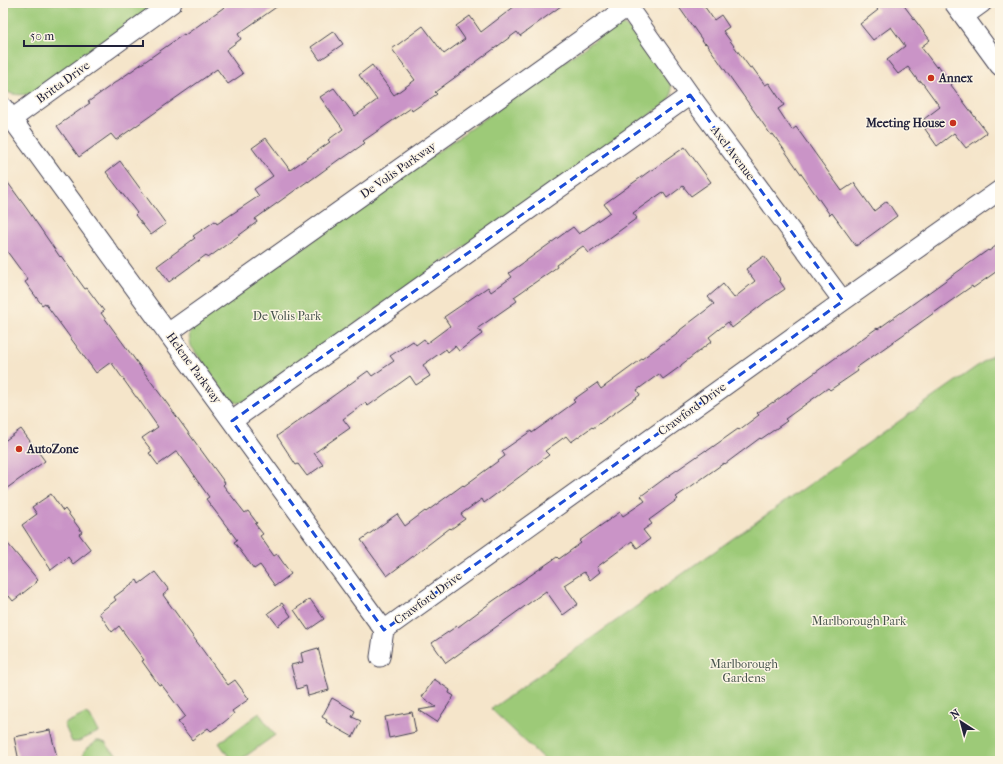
<svg xmlns="http://www.w3.org/2000/svg" width="1003" height="764" font-family="'IM FELL French Canon',serif">
	<style>
		.green { fill: #9dca78; stroke: #60765a }
		.building { fill: #ca94c7 }
		.lines { fill: none; stroke-linecap: round; stroke-linejoin: round }
		.street-casing { stroke: #423f50; stroke-width: 21 }
		.street { stroke: #fff; stroke-width: 19 }
		.marked { fill: none; stroke: #1d4ed8; stroke-width: 3; stroke-dasharray: 8 5; stroke-linejoin: round }
		.poi-dot { fill: #c8321e; stroke: #fcf5e5; stroke-width: 1.5 }
		.labels { text-anchor: middle; stroke-width: 3; stroke-linejoin: round; paint-order: stroke }
		.poi-label { font-size: 12px; font-weight: bold; fill: #22223b; stroke: #fcf5e5; text-anchor: start }
		.street-label { font-size: 12px; fill: #22223b; stroke: #fcf5e5 }
		.park-label { font-size: 12px; fill: #47544d; stroke: #fcf5e5 }
	</style>
	<rect width="100%" height="100%" fill="#fcf5e5"/>
	<filter id="ink" filterUnits="userSpaceOnUse"><feTurbulence type="fractalNoise" baseFrequency=".025" numOctaves="2"/><feDisplacementMap in="SourceGraphic" scale="8" xChannelSelector="R" yChannelSelector="G"/><feConvolveMatrix kernelMatrix="1 2 1 2 8 2 1 2 1" color-interpolation-filters="sRGB"/></filter>
	<filter id="wash" filterUnits="userSpaceOnUse"><feTurbulence type="fractalNoise" baseFrequency=".012" numOctaves="4" result="noise"/><feDisplacementMap in="SourceGraphic" scale="16" xChannelSelector="R" yChannelSelector="G"/><feGaussianBlur stdDeviation="0.9" result="paint"/><feColorMatrix in="noise" values="0 0 0 0 0 0 0 0 0 0 0 0 0 0 0 0 0 1.4 0 .05"/><feComposite in="paint" operator="in"/></filter>
	<g filter="url(#wash)">
		<rect width="100%" height="100%" fill="#f5e5ca"/>
		<path class="green" d="M10 3H158L31 94C21 95 11 96 3 89V8Z
			M616 25H624L631 30 671 85 672 93 668 102 249 400 238 403 229 399 191 346 189 335 194 325Z
			M1000 350V761H546L491 709Z
			M259 713 275 735 239 761H232L219 743Z
			M85 714 90 716 98 732 77 742H72L64 724Z
			M96 741H100L106 743 110 749 119 756 121 761H87C77 749 90 749 96 741Z"/>
		<g id="blocks">
			<path class="building" d="M230 3H282L238 34 241 39 226 50 243 74 228 84 217 69 116 140 111 134 79 157 57 126 90 103 88 102 113 84 184 34 185 35Z
				M519 3H565L520 36 517 32 435 92 437 94 412 111 411 108 363 141 365 143 342 159 341 158 308 182V181L255 219 257 222 230 242 208 258 206 255 169 282 157 266 195 238 193 236 215 221 217 224 259 196 254 189 273 176 252 148 266 138 290 170 330 142 328 140 343 129 320 97 334 88 355 116 377 100 359 75 372 65 394 95 415 80 392 49 423 26 444 54 465 39 456 26 470 16 481 32Z
				M676 3H702L714 20 721 15 729 27 723 31 750 68 752 67 765 85 769 83 784 105 778 109 792 130 796 127 842 191 854 183 874 211 887 201 897 216 856 246 832 213 830 215 773 134 771 135 706 43 705 44Z
				M872 3H902L930 40 921 47 936 67 938 65 952 85H951L987 133 966 148 954 133 937 146 925 129 929 126 924 119 940 107 921 81 919 82 908 67 898 74 887 60 905 46 891 27 873 40 860 24 878 10Z
				M334 31 343 44 320 60 311 47Z
				M685 147 711 182 691 196 683 186 667 198 663 192 633 213 637 218 589 253 583 246 556 265 557 267 514 297 517 301 478 328 482 334 459 351 455 346 448 352 446 349 423 365 430 376 416 385 410 376 368 406 365 403 343 419 350 428 314 453 323 465 307 476 298 464 296 465 277 436 368 371 372 376 394 361 390 356 413 341 416 345 424 339 427 343 450 326 444 317 488 287 491 292 512 277 509 273 573 227 579 234 610 212 604 204 651 170H652Z
				M120 161 166 224 151 235 135 215 137 213 106 172Z
				M3 176 27 209 60 257 61 256 85 289 87 288 104 311 101 313 225 483 223 485 245 513 248 511 257 523 255 524 263 534 260 536 274 556 277 554 291 574 275 586 260 565 254 569 234 542 237 540 206 499 209 497 194 476H195L177 451 158 465 149 453 152 451 142 438 158 427 137 397H136L111 362 96 373 45 303 42 305 25 282 28 280 3 246Z
				M1000 243V269L973 288 972 286 856 368 858 371 830 390 828 388 785 419 787 421 761 439 760 438 725 464 724 463 676 497 678 499 649 520 652 524 643 530 650 539 637 548 632 541 597 567 600 572 590 580 584 572 564 585 578 604 563 615 546 591 446 663 432 643 457 626 458 627 493 601 557 557 559 559 581 543 579 541 620 512 623 516 645 501 641 496 664 479 706 450 707 451 738 429 739 430 759 415 757 413 773 402V403L877 328 878 329 988 250 989 251Z
				M764 256 780 279 779 280 785 289 769 300H768L732 328 728 322 709 337 712 341 681 365V366L663 379 659 374 637 390 640 395 593 428 592 427 571 442 566 436 545 451 549 455 484 503 482 499 461 514 465 519 451 529 450 528 412 557 387 576 361 540 397 514 405 526 425 511 426 512 463 485 464 486 505 456 502 451 531 431 532 433 575 402 573 400 597 383 601 389 680 331V330L714 304 708 297 723 284 734 298 755 281 746 269Z
				M21 429 45 461 3 491V442Z
				M51 494 63 511 65 509 82 532 79 534 91 550 73 564 68 557 51 570 22 525 37 514 32 507Z
				M3 538 38 580 36 582H37L13 601 9 596 3 601Z
				M155 572 169 590 163 595 199 645 228 685 235 680 249 699 232 711 234 714 223 723 211 731 208 728 192 740 178 722 185 716 161 684 159 685 142 661 144 660 119 626 112 632 99 613 116 600 114 597 137 580 139 584Z
				M310 599 324 619 308 630 294 610Z
				M282 603 291 616 278 626 268 613Z
				M318 648 329 690 308 696 306 686 297 689 291 665 303 662 301 653Z
				M434 679 450 690 449 693 454 696 437 722 419 710 436 707 422 697Z
				M332 698 355 711 352 717 361 721 353 737 326 722 327 720 322 717Z
				M412 712 416 732 389 738 385 717Z
				M50 730 58 761H19L14 737Z"/>
		</g>
	</g>
	<g filter="url(#ink)">
		<use href="#blocks" fill-opacity="0" stroke="#423f50" stroke-width="1"/>
		<g class="lines">
			<defs>
				<path id="street" d="M625 3 690 95 843 301
					M954 3 1000 66
					M964 16 982 3
					M3 107 384 630
					M12 119 172 3
					M168 333 627 7
					M232 421 690 95
					M384 630 843 301 1000 190
					M380 657 384 630"/>
			</defs>
			<use href="#street" class="street-casing"/>
			<use href="#street" class="street"/>
		</g>
	</g>
	<path class="marked" d="M690 95 843 301 384 630 232 421Z"/>
	<g class="poi-dot">
		<circle cx="931" cy="78" r="4"/>
		<circle cx="953" cy="123" r="4"/>
		<circle cx="19" cy="449" r="4"/>
	</g>
	<g class="labels">
		<g class="poi-label">
			<text x="939" y="82">Annex</text>
			<text x="945" y="127" text-anchor="end">Meeting House</text>
			<text x="27" y="453">AutoZone</text>
		</g>
		<g class="street-label">
			<text transform="translate(63 82) rotate(-36)" y="4">Britta Drive</text>
			<text transform="translate(733 153) rotate(53)" y="4">Axel Avenue</text>
			<text transform="translate(398 170) rotate(-35)" y="4">De Volis Parkway</text>
			<text transform="translate(194 368) rotate(54)" y="4">Helene Parkway</text>
			<text transform="translate(692 409) rotate(-36)" y="4">Crawford Drive</text>
			<text transform="translate(428 598) rotate(-36)" y="4">Crawford Drive</text>
		</g>
		<g class="park-label">
			<text x="287" y="320">De Volis Park</text>
			<text x="859" y="625">Marlborough Park</text>
			<text x="744" y="668">Marlborough<tspan x="744" dy="14">Gardens</tspan></text>
		</g>
	</g>
	<rect width="1003" height="764" fill="none" stroke="#fcf5e5" stroke-width="16"/>
	<g transform="translate(961 722) rotate(324)" stroke="#fcf5e5" stroke-width="3" paint-order="stroke">
	<path d="M0-3L7 15L0 10L-7 15Z" fill="#22223b"/>
	<text y="-6" font-size="11" font-weight="bold" text-anchor="middle" fill="#22223b">N</text>
	</g>
	<path d="M24 40v6h119v-6" fill="none" stroke="#22223b" stroke-width="2"/>
	<text x="30" y="40" font-size="12" fill="#22223b" stroke="#fcf5e5" stroke-width="3" paint-order="stroke">50 m</text>
</svg>
